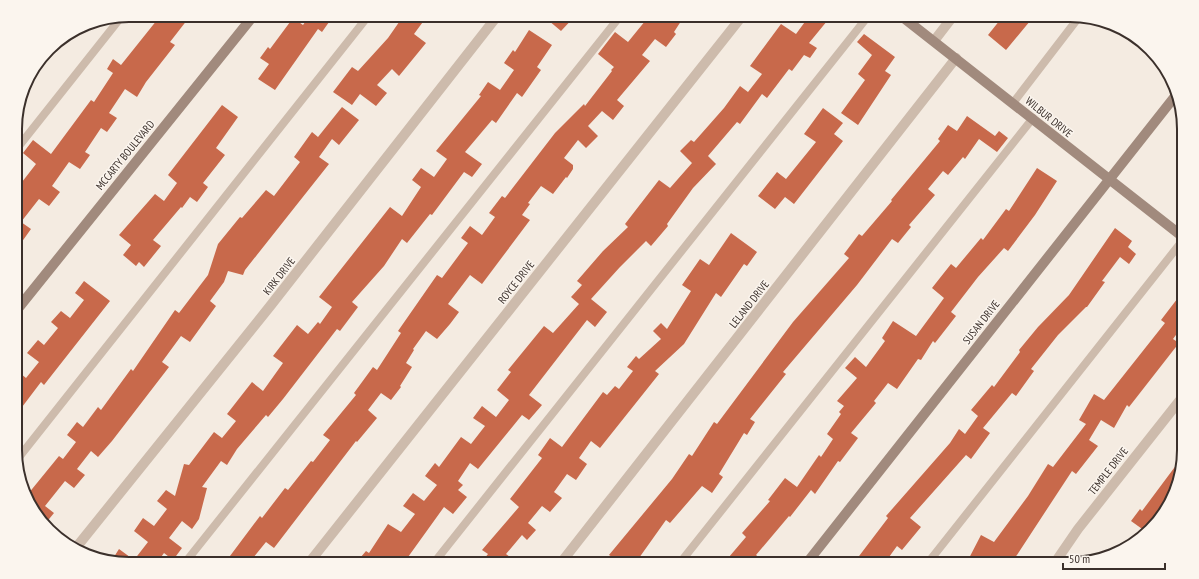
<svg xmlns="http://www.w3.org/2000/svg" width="1199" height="579" font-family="'PT Sans Narrow',sans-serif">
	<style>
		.building { fill: #c8694b }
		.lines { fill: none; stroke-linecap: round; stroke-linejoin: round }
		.lane { stroke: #cdbbac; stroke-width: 8 }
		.street { stroke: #cdbbac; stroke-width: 10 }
		.secondary { stroke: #a18a7d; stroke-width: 10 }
		.labels { text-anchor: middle; stroke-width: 3; stroke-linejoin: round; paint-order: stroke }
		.street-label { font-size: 11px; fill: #3b302b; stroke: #fbf5ee }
		.rim { fill: none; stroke: #3b302b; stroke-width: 2 }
	</style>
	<rect width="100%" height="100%" fill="#f4ebe1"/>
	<path class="building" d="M161 15H191L170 42 175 45 146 82 137 97 125 89 109 113 117 118 107 132 101 128 85 152 90 155 80 169 69 162 52 186 60 192 49 206 39 199 21 222 31 229 16 250 15 191 36 164 23 153 33 140 51 154 91 100 94 102 113 73 107 69 113 59 121 65Z
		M310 15H334L322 32 318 29 275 90 258 79 269 64 260 58 268 47 270 49 293 18 303 25Z
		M404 15H428L414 34 426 43 399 76 392 69 377 85 387 93 376 106 360 94 352 105 333 92 352 67 358 71 388 38Z
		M542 15H576L561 31Z
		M650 15H685L674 32 676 34 666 47 655 39 642 55 650 61 617 100 624 106 613 120 602 111 588 126 598 136 586 148 578 140 564 158 573 165V169L567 178 566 177 553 194 541 186 528 203 530 204 522 215 530 220 482 284 470 275 448 304 459 312 450 324 437 339 426 331 413 349 414 350 406 363 412 367 400 386 401 387 391 400 381 393 368 410 377 418 357 442 356 441 274 548 266 542 248 564H224L260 516 262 518 285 488 288 490 311 461 313 462 330 440 323 435 356 395 354 393 373 367 377 370 401 333 398 331 437 275 442 278 468 243 461 238 470 226 482 235 495 217 489 213 502 196 505 198 555 133 584 104 585 106 612 71 611 70 614 67 598 54 615 32 628 42Z
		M810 15H832L809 43 817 48 810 58 804 55 792 71 789 69 767 98 762 94 740 124 737 122 708 156 716 164 693 188 667 224 668 226 651 246 646 241 620 267 591 299 607 312 595 327 587 320 529 395 542 405 529 420 522 415 478 469 470 463 458 481 463 485 458 490 467 497 453 514 444 507 403 564H355L366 551 369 553 388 524 401 532 415 514 403 506 413 493 424 501 437 485 425 476 435 463 439 467 461 437 471 444 485 426 473 418 482 406 496 417 509 400 497 390 511 372 508 370 544 326 553 333 579 304 571 297 582 285 577 281 603 251 628 227 625 224 659 180 670 188 692 163 680 151 691 140 694 142 724 108 740 86 748 92 762 74 750 66 781 24 796 34Z
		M1004 15H1035L1006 50 988 35Z
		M529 30 552 45 537 67 541 70 522 97 517 93 496 123 492 120 465 152 482 164 472 177 464 172 432 215 430 214 407 243 402 239 384 266 352 302 358 307 340 331 337 329 283 399 268 417 266 415 237 449 227 465 221 461 202 487 207 488 199 519 192 529 182 521 169 538 182 548 173 560 164 553 156 564H129L112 560 119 549 134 560 148 542 134 531 143 518 154 526 167 509 157 501 166 490 175 496 184 464 189 465 214 432 222 438 236 421 227 414 252 382 263 391 283 363 273 356 297 325 308 334 318 322 320 324 332 307 319 297 390 207 402 216 421 187 412 180 421 168 434 177 447 159 436 151 481 96 479 95 488 82 500 90 514 70 504 63 513 50 515 52Z
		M864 34 895 57 885 71 891 75 858 125 841 113 865 80 858 74 872 55 857 42Z
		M222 105 238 117 216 148 225 155 203 183 208 187 197 202 190 197 182 208 181 207 153 240 161 246 144 267 139 262 136 266 123 255 131 245 119 235 155 194 164 201 177 183 168 175Z
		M342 107 359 120 339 145 332 139 319 157 329 164 245 270 243 275 228 271 224 282 210 301 216 306 190 342 181 336 162 362 169 367 112 441 98 457 91 451 77 469 85 475 74 488 65 481 45 506 54 513 45 524 38 519 28 494 59 456 63 459 76 442 67 435 77 422 83 427 98 407 101 410 131 369 133 371 175 310 179 313 208 275 218 244 240 217 242 218 266 190 274 196 300 162 294 157 312 132 318 137Z
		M823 108 843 123 834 134 843 141 794 204 785 197 775 209 758 196 777 172 786 179 816 142 804 134Z
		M967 116 995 136 999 131 1008 138 997 152 979 139 965 159 963 157 948 175 943 171 928 189 935 195 909 225 911 227 898 243 892 239 857 285 783 372 786 374 750 419 755 422 747 435 744 433 719 474 723 477 712 493 702 486 670 523 666 520 639 558 647 564H612L615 559 609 555 672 479 689 454 692 456 714 422 717 424 793 322 849 258 844 254 859 234 862 236 892 201 891 200 940 141 938 139 948 125 957 131Z
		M1037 168 1057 181 1035 215 1008 251 1004 248 978 277 951 312 956 316 935 343 933 341 921 360 918 359 897 389 888 383 874 401 876 403 851 433 858 438 840 462 838 461 815 494 811 490 790 517 789 516 756 555 767 564H723L746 537 742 533 770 501 768 500 785 478 797 487 819 455 821 457 833 439 827 434 841 414 839 412 844 406 837 401 857 378 845 368 855 357 866 367 885 341 882 338 893 321 916 336 944 298 932 288 951 264 956 268 981 238 983 240 1006 209 1009 211Z
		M1115 228 1132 241 1128 247 1136 254 1129 264 1120 257 1102 281 1105 282 1087 307H1086L1058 335 1031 369 1034 371 1016 396 1012 393 983 428 990 433 971 459 966 455 910 518 921 527 902 550 897 546 884 564H853L888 518 886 516 950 443 959 429 965 434 978 416 971 410 992 385 994 387 1020 352 1019 350 1038 327 1069 295Z
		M731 233 757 252 747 266 744 264 721 297 716 293 684 344 655 371 659 374 600 448 591 441 579 458 587 464 576 480 567 474 554 492 562 498 550 512 542 506 528 523 536 530 527 540 522 535 506 554 519 564H480L488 554 482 550 519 507 510 499 542 458 538 455 550 438 562 447 603 392 607 395 615 386 619 389 633 371 627 367 636 356 639 359 661 339 653 331 661 323 667 329 691 291 682 285 700 259 709 265Z
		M84 281 110 301 44 385 41 382 16 415V370L26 378 39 362 27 353 38 340 44 345 58 328 51 322 61 311 70 318 84 300 75 293Z
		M1184 290V324L1173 339 1179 343 1129 407 1127 405 1114 428 1101 420 1089 440 1098 446 1076 474 1072 471 1011 564H1001L993 560 991 564H966L981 535 994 542 1028 496 1048 464 1053 467 1086 424 1079 420 1094 394 1104 400 1165 323 1161 320Z
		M1183 456 1172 500 1145 531 1131 521 1140 509 1142 511Z"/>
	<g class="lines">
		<path class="lane" d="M1013 103 1079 17
			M15 151 122 16
			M16 461 369 15
			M184 564 621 15
			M433 564 869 15
			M679 564 1033 118
			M927 564 1183 240"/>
		<path class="street" d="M934 41 954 15
			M75 549 271 305 498 15
			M308 564 743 15
			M560 564 956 58
			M1054 564 1078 529 1184 395"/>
		<path class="secondary" d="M900 15 1183 237
			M1183 135V166
			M16 311 254 15
			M806 564 1176 95"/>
	</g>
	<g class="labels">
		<g class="street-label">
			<text transform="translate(1049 117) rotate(39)" y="4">WILBUR DRIVE</text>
			<text transform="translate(125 155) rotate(-51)" y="4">MCCARTY BOULEVARD</text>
			<text transform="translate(279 276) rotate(-52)" y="4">KIRK DRIVE</text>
			<text transform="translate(516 282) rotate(-52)" y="4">ROYCE DRIVE</text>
			<text transform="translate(749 304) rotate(-52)" y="4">LELAND DRIVE</text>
			<text transform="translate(981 322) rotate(-52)" y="4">SUSAN DRIVE</text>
			<text transform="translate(1108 471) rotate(-52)" y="4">TEMPLE DRIVE</text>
		</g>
	</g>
	<path d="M0 0H1199V579H0ZM129 22H1070A107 107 0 0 1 1177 129V450A107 107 0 0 1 1070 557H129A107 107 0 0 1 22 450V129A107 107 0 0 1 129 22Z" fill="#fbf5ee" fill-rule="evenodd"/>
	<path class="rim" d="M129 22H1070A107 107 0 0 1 1177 129V450A107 107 0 0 1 1070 557H129A107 107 0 0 1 22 450V129A107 107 0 0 1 129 22Z"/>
	<path d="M1063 563v6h102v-6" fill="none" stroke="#3b302b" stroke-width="2"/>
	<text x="1069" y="563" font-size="12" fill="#3b302b" stroke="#fbf5ee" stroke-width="3" paint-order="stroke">50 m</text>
</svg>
